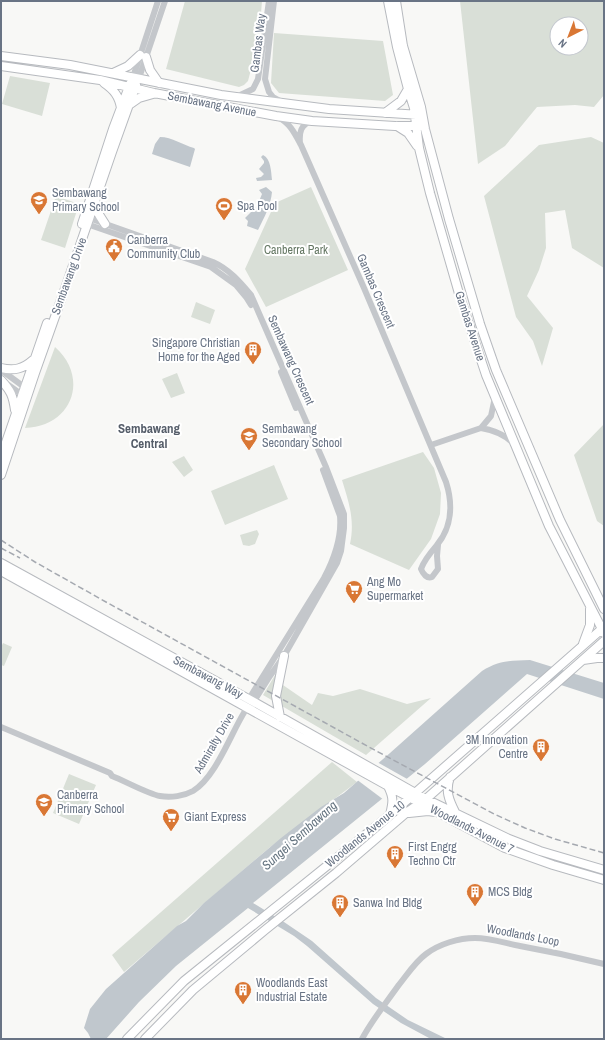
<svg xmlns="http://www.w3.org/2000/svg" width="605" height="1040" font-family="'Archivo Narrow',sans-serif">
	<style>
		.green { fill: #d9dfd7; fill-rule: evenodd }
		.water { fill: #c0c7cd }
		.pier { fill: #f8f8f6 }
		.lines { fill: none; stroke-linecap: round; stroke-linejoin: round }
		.major-casing { stroke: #b7babf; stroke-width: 10 }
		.minor { stroke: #c4c7cb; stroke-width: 6 }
		.major { stroke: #fff; stroke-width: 8 }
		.rail { stroke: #a5a9b0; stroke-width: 1.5; stroke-dasharray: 6 3; stroke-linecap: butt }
		.labels { text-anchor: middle; stroke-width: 4; stroke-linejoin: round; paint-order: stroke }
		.street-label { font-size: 12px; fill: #697485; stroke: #fff }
		.poi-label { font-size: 12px; fill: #697485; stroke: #fff; text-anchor: start }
		.park-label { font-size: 12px; fill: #647763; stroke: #fff }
		.neighbourhood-label { font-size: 13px; font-weight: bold; fill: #565e6a; stroke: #fff }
		.water-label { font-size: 13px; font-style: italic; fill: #657480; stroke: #fff }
	</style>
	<rect width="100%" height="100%" fill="#f8f8f6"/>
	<path class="green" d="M185 1H262L259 38 248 81 244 85 239 87 166 69Z
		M460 1H604V95L594 107 575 105 537 107 505 146 478 164ZM557 24H581V48H557Z
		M274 33 383 41 393 95 385 101 279 93 271 83Z
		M10 76 50 83 42 116 2 104Z
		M591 137 604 143V268L572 248 565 210 545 213 546 248 539 270 527 296 553 328 542 366 533 341 516 317 484 196 539 145Z
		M311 187 348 270 266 307 245 269 275 203Z
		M56 196 79 204 65 248 41 240Z
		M196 302 215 310 210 324 191 317Z
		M55 347C90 378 72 427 25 428Z
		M177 373 185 393 171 398 162 379Z
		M604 424V526L597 521 574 455Z
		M423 452 434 468 441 493 440 514 431 539 409 570 350 544C355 520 349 503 342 480Z
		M184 456 193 470 184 477 172 462Z
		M274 465 288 499 225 525 211 491Z
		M257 530 259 534 255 544 249 546 243 545 240 535Z
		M3 643 12 647 4 666 1 665V647Z
		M280 667V683L312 705 318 693 333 696 360 689 407 704 431 698 366 755 263 695Z
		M332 762 357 782 269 848 124 972 112 955Z
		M69 774 96 785 79 824 53 813Z"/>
	<path class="water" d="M160 137C172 137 183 145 194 148L195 149 190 167 152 154 155 144Z
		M263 155C271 159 271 171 272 180L257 181 256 178 261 177 264 174 259 169 264 163V161L261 157Z
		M266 187 272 192C271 205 264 218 258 230L247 226 248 221 245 218 257 206 262 194 259 190Z
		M530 660 604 683V699L527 674 425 764 253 903 284 922 312 941 376 998 408 1020 447 1039 429 1038 401 1023 373 1004 307 946 294 936 248 908 176 966 139 1002 106 1039H91L88 1033 84 1028 90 1009 106 989 177 926 186 921 204 903 281 838 321 807 344 793 390 753 482 671C500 660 509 661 530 660Z"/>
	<path class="pier" d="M377 762 409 780 384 800 356 779Z"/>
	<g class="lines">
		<defs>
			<path id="major" d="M388 1 397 47 408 89 414 108 419 148 430 193 460 297 486 375 549 526 604 633
				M396 1 403 46 421 107 425 129 449 219 480 324 496 370 560 520 604 609
				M1 56 70 65 221 95 329 109 420 115
				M146 57 150 70 159 83
				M1 66 100 80 154 93 276 116 312 121 395 126H421
				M113 73 128 66 140 55
				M104 83C114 90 119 96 121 108
				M129 105 139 98 153 94
				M385 113 401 101 408 89
				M397 126 408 133 417 146
				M96 203 98 213 105 224
				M82 224 113 129 130 84
				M1 368C14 371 23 369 33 360
				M1 380C11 391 13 396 15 410
				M1 457 47 323
				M1 475 35 373 67 283 112 152 136 85
				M1 563 254 702 426 799 509 839 540 851 604 870
				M1 571 388 786 505 848 553 865 604 880
				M583 644 590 625V609
				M583 660 597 658H604
				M280 717 276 696 284 656
				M450 777C445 791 449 800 455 812
				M388 786C394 798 393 802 390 815
				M409 813 428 811 435 812
				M127 1039 184 981 390 815 604 627
				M145 1039 193 990 265 930 336 873 406 813 426 799 604 641"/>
		</defs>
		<use href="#major" class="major-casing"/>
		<path class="minor" d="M274 1 265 79 269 92 273 97 282 102
			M133 77 158 1
			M139 78 165 1
			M236 97 253 89 258 79 269 1
			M279 118C290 123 295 134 301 145L364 288 446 482C453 504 452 527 437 545 431 552 424 560 421 569 423 574 427 579 432 577L438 569 437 556 438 545
			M300 143C299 132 301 125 311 121
			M84 223 211 267 236 285 246 297 251 305
			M1 370 27 389
			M281 372 296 408
			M7 384 25 397
			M481 428C493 430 504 434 513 443
			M431 445 481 428 491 416 495 397
			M247 702 324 578C334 559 342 538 340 516L323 470
			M1 727 110 773 112 776C125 781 148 794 160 796 171 798 184 796 193 791 216 777 231 733 245 711L249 709 270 676 284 656 337 563 341 551 344 528V514L326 467 251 295C240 282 229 269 213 262L86 217
			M362 1039C372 1020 386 1003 398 986 407 975 415 962 426 954 439 944 459 938 475 938 490 938 505 943 520 946 548 951 576 957 604 964"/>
		<use href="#major" class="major"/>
		<path class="rail" d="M1 540 35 562 106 602 369 747 494 814 525 828 555 839 604 853
			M1 548 20 558"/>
	</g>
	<defs>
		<symbol id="school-pin" viewBox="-11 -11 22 30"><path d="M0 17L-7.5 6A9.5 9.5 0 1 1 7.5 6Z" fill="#d97734" stroke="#fff"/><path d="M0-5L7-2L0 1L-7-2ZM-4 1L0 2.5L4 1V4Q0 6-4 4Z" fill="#fff"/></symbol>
		<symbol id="stadium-pin" viewBox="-11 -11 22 30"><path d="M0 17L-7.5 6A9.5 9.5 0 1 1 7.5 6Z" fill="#d97734" stroke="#fff"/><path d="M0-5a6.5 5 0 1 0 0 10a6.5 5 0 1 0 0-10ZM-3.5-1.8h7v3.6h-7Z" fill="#fff"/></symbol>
		<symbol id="civic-pin" viewBox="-11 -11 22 30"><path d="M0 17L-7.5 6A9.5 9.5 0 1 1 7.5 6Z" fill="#d97734" stroke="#fff"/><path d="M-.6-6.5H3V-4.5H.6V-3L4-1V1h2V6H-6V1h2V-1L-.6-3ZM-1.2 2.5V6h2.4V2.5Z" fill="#fff"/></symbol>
		<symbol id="building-pin" viewBox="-11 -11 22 30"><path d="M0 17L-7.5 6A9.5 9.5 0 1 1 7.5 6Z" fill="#d97734" stroke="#fff"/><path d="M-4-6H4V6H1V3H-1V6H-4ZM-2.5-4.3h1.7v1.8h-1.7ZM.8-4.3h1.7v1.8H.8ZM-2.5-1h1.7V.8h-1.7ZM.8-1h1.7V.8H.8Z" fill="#fff"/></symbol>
		<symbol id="supermarket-pin" viewBox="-11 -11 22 30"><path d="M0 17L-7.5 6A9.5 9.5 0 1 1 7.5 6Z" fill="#d97734" stroke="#fff"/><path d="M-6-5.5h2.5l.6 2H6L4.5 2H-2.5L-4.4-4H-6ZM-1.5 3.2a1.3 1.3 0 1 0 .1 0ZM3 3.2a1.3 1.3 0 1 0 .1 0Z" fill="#fff"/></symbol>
	</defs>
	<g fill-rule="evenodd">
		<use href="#school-pin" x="29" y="190" width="20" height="27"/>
		<use href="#stadium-pin" x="214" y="196" width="20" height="27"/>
		<use href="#civic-pin" x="104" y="237" width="20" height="27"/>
		<use href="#building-pin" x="243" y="340" width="20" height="27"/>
		<use href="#school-pin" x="239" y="426" width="20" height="27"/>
		<use href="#supermarket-pin" x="344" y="579" width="20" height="27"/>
		<use href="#building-pin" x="531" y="737" width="20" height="27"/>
		<use href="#school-pin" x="34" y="792" width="20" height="27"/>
		<use href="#supermarket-pin" x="161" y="807" width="20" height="27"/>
		<use href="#building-pin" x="385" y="844" width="20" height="27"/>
		<use href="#building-pin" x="465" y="882" width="20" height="27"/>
		<use href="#building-pin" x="330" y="893" width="20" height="27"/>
		<use href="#building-pin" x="233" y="980" width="20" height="27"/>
	</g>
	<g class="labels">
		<g class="street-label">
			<text transform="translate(258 43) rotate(-83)" y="4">Gambas Way</text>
			<text transform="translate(212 104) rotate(11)" y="4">Sembawang Avenue</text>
			<text transform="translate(69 276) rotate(-70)" y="4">Sembawang Drive</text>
			<text transform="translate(376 291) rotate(67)" y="4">Gambas Crescent</text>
			<text transform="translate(470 326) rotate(72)" y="4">Gambas Avenue</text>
			<text transform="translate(291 360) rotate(66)" y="4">Sembawang Crescent</text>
			<text transform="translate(208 677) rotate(28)" y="4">Sembawang Way</text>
			<text transform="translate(214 743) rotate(-60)" y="4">Admiralty Drive</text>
			<text transform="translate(472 829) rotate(27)" y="4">Woodlands Avenue 7</text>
			<text transform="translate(365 834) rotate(-39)" y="4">Woodlands Avenue 10</text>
			<text transform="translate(523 935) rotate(11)" y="4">Woodlands Loop</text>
		</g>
		<g class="poi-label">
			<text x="52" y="197">Sembawang<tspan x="52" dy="14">Primary School</tspan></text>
			<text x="237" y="210">Spa Pool</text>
			<text x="127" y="244">Canberra<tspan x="127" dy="14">Community Club</tspan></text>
			<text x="240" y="347" text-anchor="end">Singapore Christian<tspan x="240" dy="14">Home for the Aged</tspan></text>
			<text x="262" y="433">Sembawang<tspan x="262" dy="14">Secondary School</tspan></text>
			<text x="367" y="586">Ang Mo<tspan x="367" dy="14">Supermarket</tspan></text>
			<text x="528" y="744" text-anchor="end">3M Innovation<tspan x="528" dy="14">Centre</tspan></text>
			<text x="57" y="799">Canberra<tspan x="57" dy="14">Primary School</tspan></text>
			<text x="184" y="821">Giant Express</text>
			<text x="408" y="851">First Engrg<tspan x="408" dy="14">Techno Ctr</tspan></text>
			<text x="488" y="896">MCS Bldg</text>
			<text x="353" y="907">Sanwa Ind Bldg</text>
			<text x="256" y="987">Woodlands East<tspan x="256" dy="14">Industrial Estate</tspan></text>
		</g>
		<g class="park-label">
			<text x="296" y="254">Canberra Park</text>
		</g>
		<g class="neighbourhood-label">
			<text x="149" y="433">Sembawang<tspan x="149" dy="15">Central</tspan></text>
		</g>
		<g class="water-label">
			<text transform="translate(299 835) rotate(-42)" y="5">Sungei Sembawang</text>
		</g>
	</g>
	<rect width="605" height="1040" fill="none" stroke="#697485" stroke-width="4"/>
	<g transform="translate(569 36) rotate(222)"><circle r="19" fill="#ffffff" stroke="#c3c7ce"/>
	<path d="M0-3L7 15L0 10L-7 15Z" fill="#d97734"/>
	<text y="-6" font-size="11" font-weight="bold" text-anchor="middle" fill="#697485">N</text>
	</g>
</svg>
